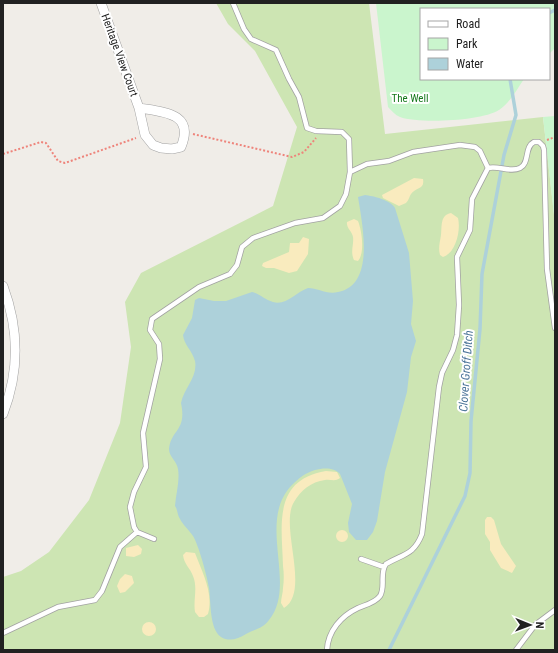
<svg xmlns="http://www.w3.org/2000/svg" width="558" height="653" font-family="'Roboto Condensed',sans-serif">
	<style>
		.grass { fill: #cde5b3 }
		.sand { fill: #f9ebbe }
		.park { fill: #caf5cd }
		.water { fill: #add1da }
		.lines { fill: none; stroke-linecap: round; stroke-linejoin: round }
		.stream { stroke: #add1da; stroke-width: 3.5 }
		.lane-casing { stroke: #a2a2a2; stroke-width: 6 }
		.street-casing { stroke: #a2a2a2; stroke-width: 10 }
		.path { stroke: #ee847b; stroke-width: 2; stroke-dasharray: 2 2; stroke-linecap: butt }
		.lane { stroke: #fff; stroke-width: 4.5 }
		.street { stroke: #fff; stroke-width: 9 }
		.labels { text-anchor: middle; stroke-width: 4; stroke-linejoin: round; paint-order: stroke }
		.street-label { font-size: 11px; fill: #212121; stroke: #fff }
		.park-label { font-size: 11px; fill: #16781c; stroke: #fff }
		.water-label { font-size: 12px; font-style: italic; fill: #4e769a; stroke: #fff }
	</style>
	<rect width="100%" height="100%" fill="#f0ede8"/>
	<path class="grass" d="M216 3H369L385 134 543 117 555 223V650H3V577L21 571 49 552 89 500 120 423 131 347 125 302 141 273 273 206 297 127 255 51 228 24Z"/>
	<path class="sand" d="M414 178 423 179C425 190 416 187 411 194 409 197 409 200 406 203L399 206 383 198 382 195Z
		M451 213 458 218C461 230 456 253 443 257L440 255C438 248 440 242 441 235 442 226 440 215 451 213Z
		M354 219 358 221C362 231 365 253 358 261L354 260C350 251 354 246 353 237 352 231 346 228 347 222Z
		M303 237 309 239 308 254 297 271 289 273 274 268H266L262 266 263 263 289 252 290 243H299Z
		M326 471 337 472 340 478C335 482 331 479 325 480 311 482 301 490 294 502 279 526 311 591 284 608L281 603C281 598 283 593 283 588 284 581 284 573 283 566 282 526 272 480 326 471Z
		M487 517H491L494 520 501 544 516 566 512 573 501 568 490 550V542L485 534V520Z
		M336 536a6 6 0 1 1 12 0a6 6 0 1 1-12 0Z
		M138 545 142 549 141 554 134 557 126 556V548Z
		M186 552 195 553C202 572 214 593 208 614L204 617H199L195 612C193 600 198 588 193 576 190 568 184 564 183 555Z
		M125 574 132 576 134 583 125 592 120 593 117 586 120 579Z
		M142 629a7 7 0 1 1 14 0a7 7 0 1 1-14 0Z"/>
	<path class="park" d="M376 3H555V48L549 54V9H421V79H524C517 89 510 103 499 110 482 121 419 124 400 117 395 115 392 111 388 107Z
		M555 116V224L543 117Z"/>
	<path class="water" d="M365 195C373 196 391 200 395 208L409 253 413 301 411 324 416 341 411 357 407 392 385 472 377 521 373 532 367 540H356L349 532 348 523 352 504 340 474C334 467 323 468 315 470 305 473 299 478 292 485 256 522 298 584 269 620 263 629 254 629 246 634 238 639 229 642 221 637 209 629 211 600 209 588 207 576 199 546 193 536 189 530 183 525 180 519 177 515 178 510 175 506 176 493 180 481 178 469 177 461 169 457 169 449 171 429 187 431 181 403 184 388 198 377 195 361 192 350 184 345 183 335L192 318 195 300 199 298 214 301H226L252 292C260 294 265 300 273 302 286 306 296 292 308 288 318 288 327 295 338 292 376 285 362 223 358 197Z"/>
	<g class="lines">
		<path class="stream" d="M549 13 555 10
			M389 650 465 496 470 473 471 421 480 329 482 274 504 155 516 115 510 79"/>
		<defs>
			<path id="lane" d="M350 172 367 164 389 161 413 152 460 145 475 147 480 151 488 168
				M154 539 137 532 134 527 130 507 134 492 146 467 143 433 160 359 159 344 150 330 152 319 199 287 230 274 237 265 242 247 253 238 295 223 323 218 340 206 346 194 350 172 349 139 342 132 316 131 307 128 299 97 289 79 276 50 251 39 244 29 233 3
				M361 559 384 567
				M3 633 58 607 95 600 102 591 120 547 137 532
				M327 650C328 631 341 616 358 608 365 605 375 603 380 596 386 587 379 574 386 564 403 554 414 555 422 534L439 387 442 373 453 350 457 335 459 305 457 257 470 230 472 199 488 168C498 165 510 173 520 168 530 163 524 147 534 142H539L543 146 544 150 547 269 555 328
				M516 650 535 625 555 610"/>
			<path id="street" d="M101 3 139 108 145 135 153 145 161 148 172 149 181 147C195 113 164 112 139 108
				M3 286C19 329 20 370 3 414"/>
		</defs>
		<use href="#lane" class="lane-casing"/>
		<use href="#street" class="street-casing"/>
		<path class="path" d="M193 134 292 157 304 152 316 138
			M547 140 555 137
			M3 154 41 142 46 143 58 161 65 163 136 138"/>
		<use href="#lane" class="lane"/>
		<use href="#street" class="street"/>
	</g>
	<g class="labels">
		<g class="street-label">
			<text transform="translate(120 55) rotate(70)" y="4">Heritage View Court</text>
		</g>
		<g class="park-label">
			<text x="410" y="102">The Well</text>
		</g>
		<g class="water-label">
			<text transform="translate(466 371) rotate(-86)" y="4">Clover Groff Ditch</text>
		</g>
	</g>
	<rect width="558" height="653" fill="none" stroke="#212121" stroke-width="8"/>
	<rect x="420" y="8" width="130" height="72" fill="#ffffff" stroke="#a6a6a6"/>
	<rect x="428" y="21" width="20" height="6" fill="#ffffff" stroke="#a6a6a6"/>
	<text x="456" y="28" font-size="12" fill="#212121">Road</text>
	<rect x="428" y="38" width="20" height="12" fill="#caf5cd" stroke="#a6a6a6"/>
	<text x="456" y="48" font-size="12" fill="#212121">Park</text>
	<rect x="428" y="58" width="20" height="12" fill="#add1da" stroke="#a6a6a6"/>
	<text x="456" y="68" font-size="12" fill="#212121">Water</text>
	<g transform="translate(530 625) rotate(91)" stroke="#ffffff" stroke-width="3" paint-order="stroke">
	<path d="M0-3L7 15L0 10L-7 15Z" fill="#212121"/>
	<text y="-6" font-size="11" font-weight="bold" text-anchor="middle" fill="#212121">N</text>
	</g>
</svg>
